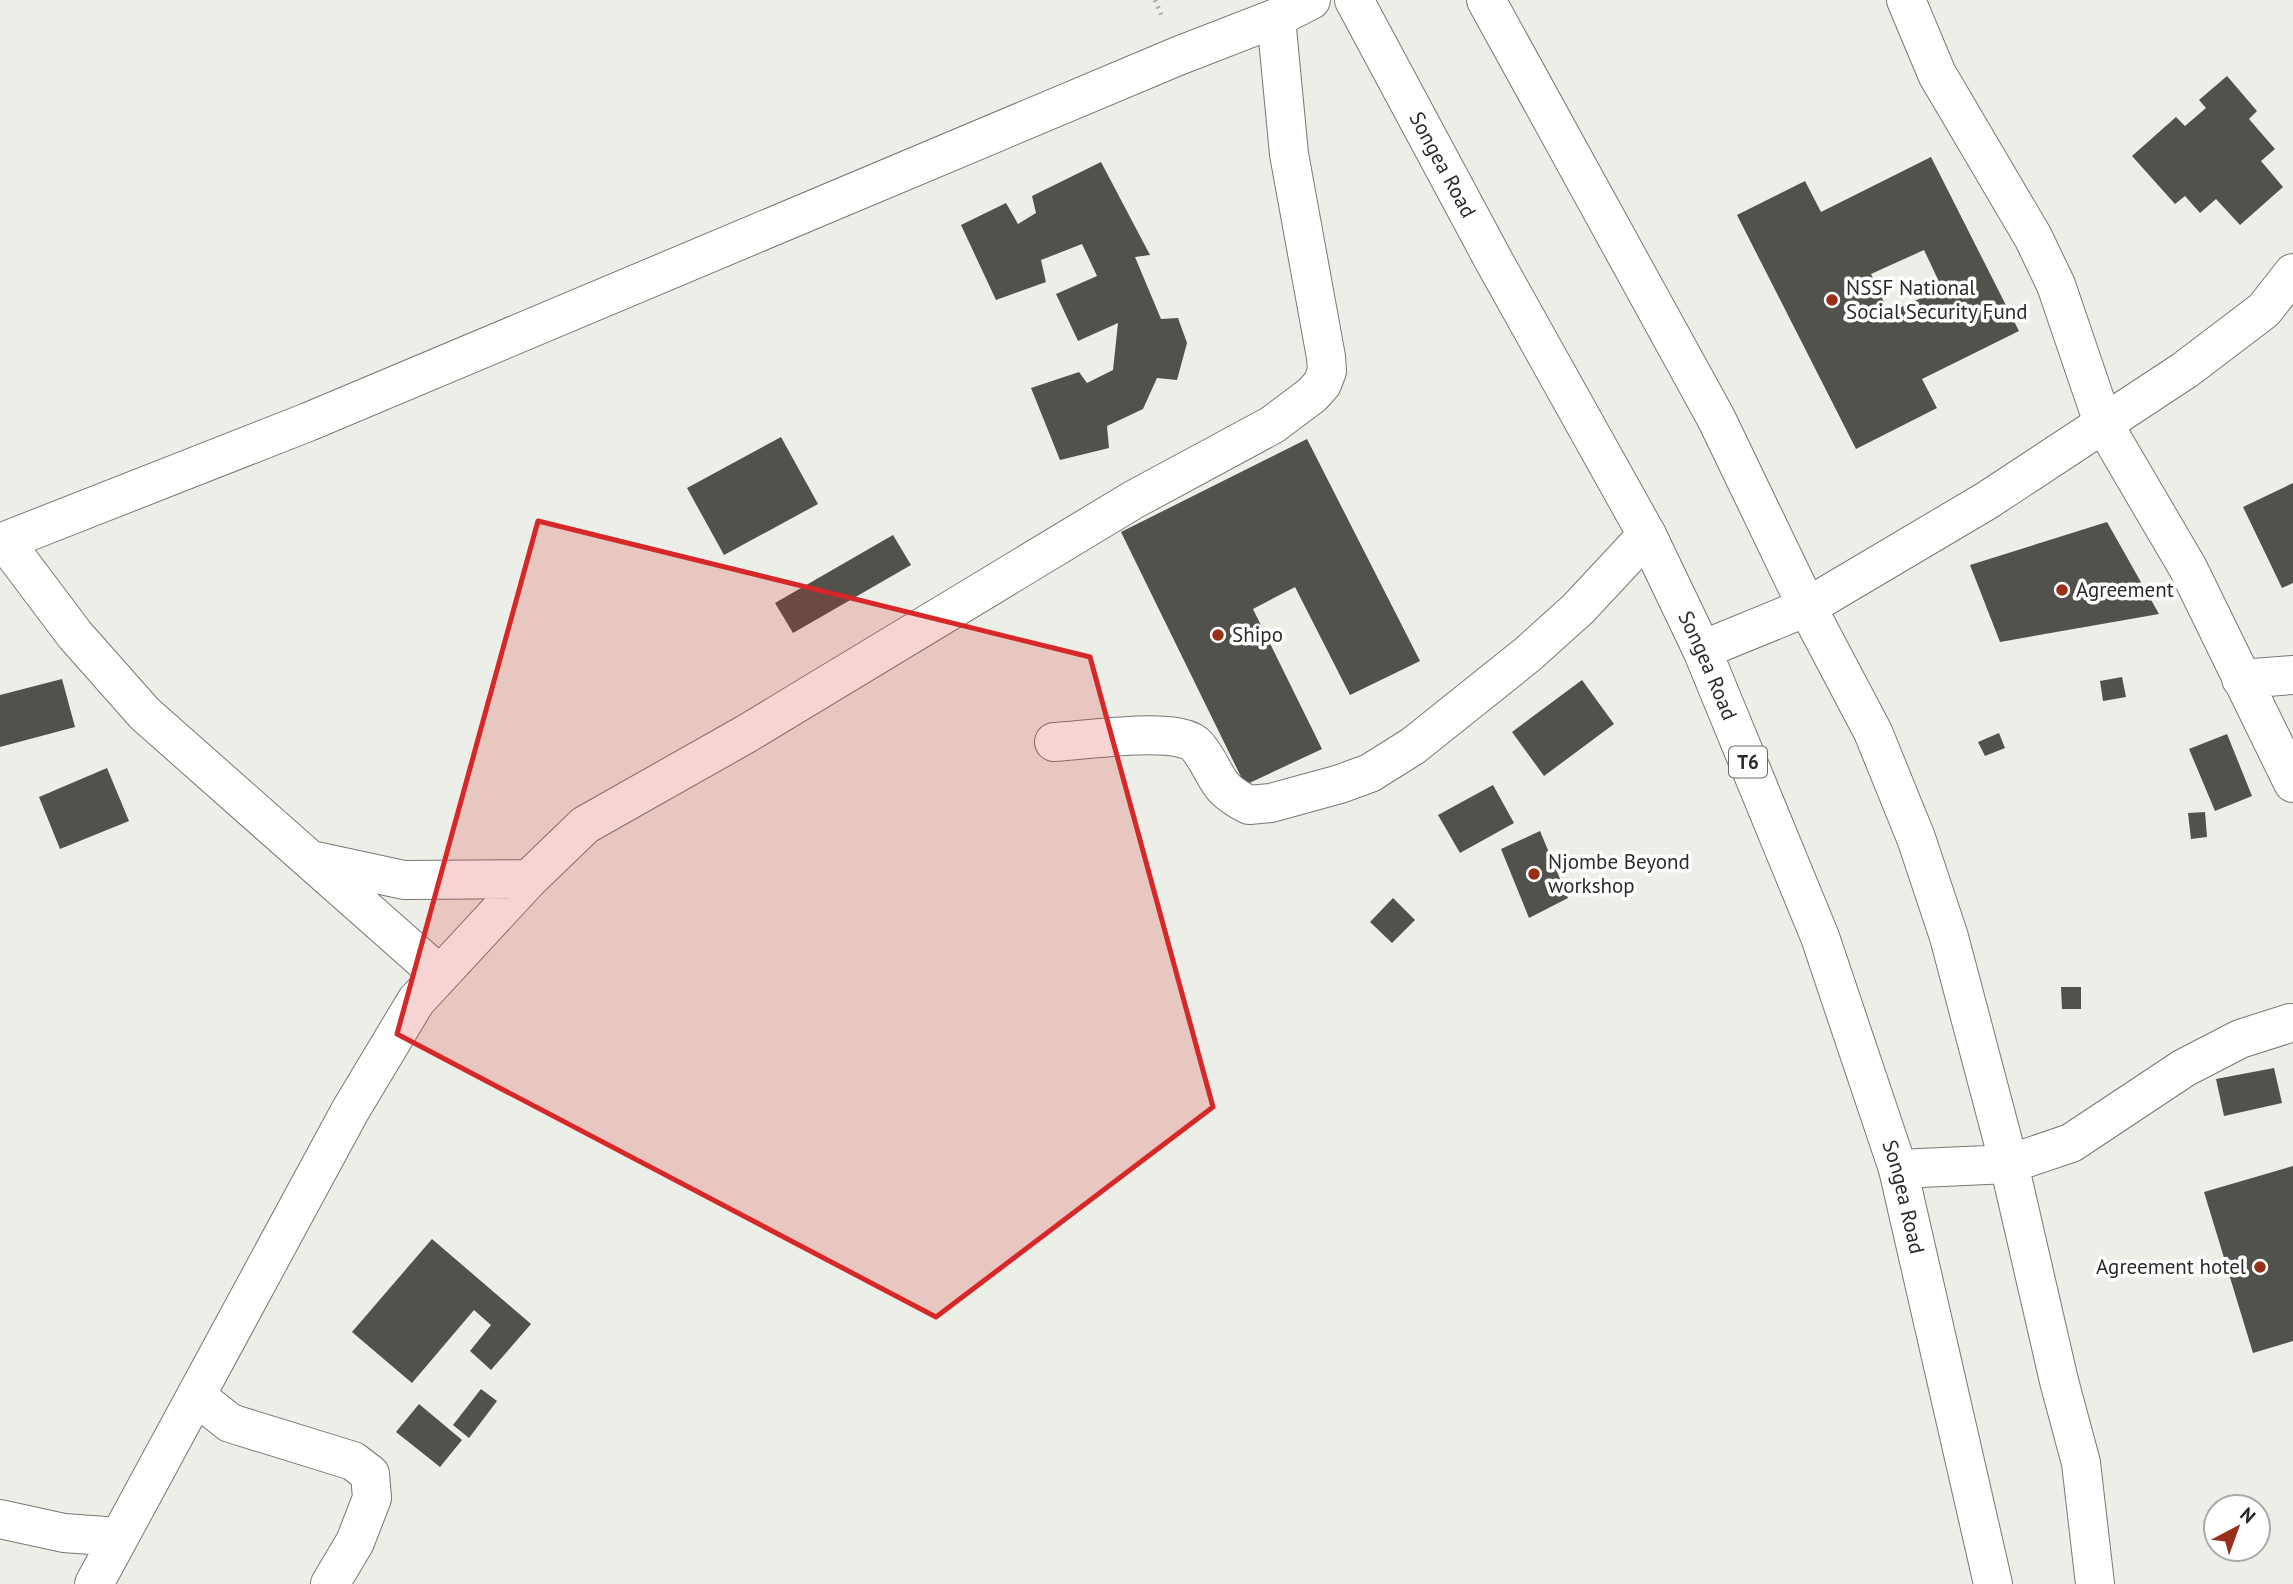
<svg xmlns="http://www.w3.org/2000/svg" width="2293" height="1584" font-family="'PT Sans',sans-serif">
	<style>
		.building { fill: #51524b; fill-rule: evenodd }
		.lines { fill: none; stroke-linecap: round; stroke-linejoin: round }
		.minor-casing { stroke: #767973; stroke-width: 40 }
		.highway-casing { stroke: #767973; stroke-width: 40 }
		.path { stroke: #adb0aa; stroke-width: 4.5; stroke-dasharray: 2 5; stroke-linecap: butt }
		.minor { stroke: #fff; stroke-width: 38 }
		.highway { stroke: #fff; stroke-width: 38 }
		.marked { fill: #d62828; fill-opacity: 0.2; stroke: #d62828; stroke-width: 5; stroke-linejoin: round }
		.poi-dot { fill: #982f18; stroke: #fff; stroke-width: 2.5 }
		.labels { text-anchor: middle; stroke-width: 7; stroke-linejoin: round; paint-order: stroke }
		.shield { fill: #fff; stroke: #6a6b69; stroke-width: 2 }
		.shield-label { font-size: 19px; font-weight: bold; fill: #2a2b29 }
		.street-label { font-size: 21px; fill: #2a2b29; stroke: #fff }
		.poi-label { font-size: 21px; fill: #2a2b29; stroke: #fff; text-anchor: start }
	</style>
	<rect width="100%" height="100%" fill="#ebefe7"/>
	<path class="building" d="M2227 76 2257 111 2249 119 2275 149 2261 161 2283 187 2240 225 2216 199 2200 213 2185 196 2175 204 2132 156 2176 117 2185 126 2206 108 2199 100Z
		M1931 157 2019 331 1922 379 1937 408 1856 449 1737 215 1805 181 1821 212ZM1924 250 1942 288 1889 313 1871 274Z
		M1101 162 1150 255 1135 257 1161 319 1178 318 1187 343 1177 380 1157 378 1143 409 1107 426 1109 448 1060 460 1031 388 1079 372 1087 383 1113 370 1118 323 1078 341 1056 294 1097 276 1082 244 1041 260 1046 282 996 300 961 225 1006 203 1018 224 1036 213 1032 196Z
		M781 437 818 504 724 555 687 488Z
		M1307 439 1420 661 1350 695 1295 587 1253 609 1322 749 1245 785 1121 532Z
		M2293 483V583L2282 588 2243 507Z
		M2107 522 2159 614 2000 642 1970 565Z
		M893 535 911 565 793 633 775 603Z
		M2122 677 2126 697 2103 701 2100 681Z
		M62 679 75 727 0 747V695Z
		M1582 680 1614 724 1544 776 1512 732Z
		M1999 733 2005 748 1985 756 1978 742Z
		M2227 734 2252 796 2215 811 2189 749Z
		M107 768 129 821 60 849 39 797Z
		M1493 785 1514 823 1460 853 1438 815Z
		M2205 812 2207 837 2191 839 2188 813Z
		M1540 831 1568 898 1529 918 1501 849Z
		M1393 898 1415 920 1392 943 1370 922Z
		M2061 987H2081V1009H2062Z
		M2274 1068 2282 1103 2224 1116 2216 1079Z
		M2293 1166V1341L2253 1353 2204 1192Z
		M432 1239 531 1324 491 1370 470 1351 491 1325 474 1310 412 1383 352 1332Z
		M481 1389 497 1401 469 1438 453 1425Z
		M419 1404 462 1440 440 1467 396 1432Z"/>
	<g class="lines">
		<defs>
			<path id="minor" d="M1486 0 1716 418 1807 607 1873 732 1916 838 1949 937 2009 1164 2059 1381 2081 1463 2095 1584
				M1906 0 1937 74 2033 237 2056 285 2103 423 2188 568 2293 783
				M5 542 75 635 145 714 440 975
				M0 543 308 422 1178 56 1276 18 1311 0
				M1702 650 1807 607 1986 501 2185 370 2264 310 2293 273
				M2241 679 2293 675
				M1054 742C1083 741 1180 725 1197 746 1220 774 1211 786 1249 805L1271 803 1340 784 1370 773 1413 746 1528 654 1578 609 1647 535
				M316 861 404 880 529 879
				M1898 1169 2009 1164 2071 1143 2184 1068 2240 1039 2290 1023
				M196 1396 230 1423 353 1461 370 1474 372 1498 355 1542 330 1584
				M0 1519 64 1533 119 1537
				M94 1584 350 1111 416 1001 529 879 585 825 746 734 1133 500 1272 425 1312 395 1322 384 1327 371 1326 357 1289 154 1276 18"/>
			<g id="highway">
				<path id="s1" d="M1354 0 1494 261 1647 535 1702 650 1820 937 1898 1169 1993 1584"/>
			</g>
		</defs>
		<use href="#minor" class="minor-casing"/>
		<use href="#highway" class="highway-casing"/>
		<path class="path" d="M1155 0 1163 19"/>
		<use href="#minor" class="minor"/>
		<use href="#highway" class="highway"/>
	</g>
	<path class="marked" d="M538 521 1090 657 1213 1107 936 1317 397 1034Z"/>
	<g class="poi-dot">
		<circle cx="1832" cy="300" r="7"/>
		<circle cx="2062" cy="590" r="7"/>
		<circle cx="1218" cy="635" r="7"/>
		<circle cx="1534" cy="874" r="7"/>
		<circle cx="2260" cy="1267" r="7"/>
	</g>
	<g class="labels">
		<rect class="shield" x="1729" y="746.5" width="38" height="31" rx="5"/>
		<g class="shield-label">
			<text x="1748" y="769">T6</text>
		</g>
		<g class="street-label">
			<text dy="7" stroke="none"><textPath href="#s1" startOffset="187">Songea Road</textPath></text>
			<text dy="7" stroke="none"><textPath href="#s1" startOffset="754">Songea Road</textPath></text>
			<text dy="7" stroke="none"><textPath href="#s1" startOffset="1321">Songea Road</textPath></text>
		</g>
		<g class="poi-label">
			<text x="1846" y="295">NSSF National<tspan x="1846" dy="24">Social Security Fund</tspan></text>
			<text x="2076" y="597">Agreement</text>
			<text x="1232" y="642">Shipo</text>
			<text x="1548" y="869">Njombe Beyond<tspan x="1548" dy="24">workshop</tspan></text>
			<text x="2246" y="1274" text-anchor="end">Agreement hotel</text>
		</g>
	</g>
	<g transform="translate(2237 1528) rotate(41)"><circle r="33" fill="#ffffff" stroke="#aaaaa9" stroke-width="2"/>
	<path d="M0-5L12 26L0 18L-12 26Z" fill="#982f18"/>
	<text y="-10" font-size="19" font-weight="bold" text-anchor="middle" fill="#2a2b29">N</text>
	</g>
</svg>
